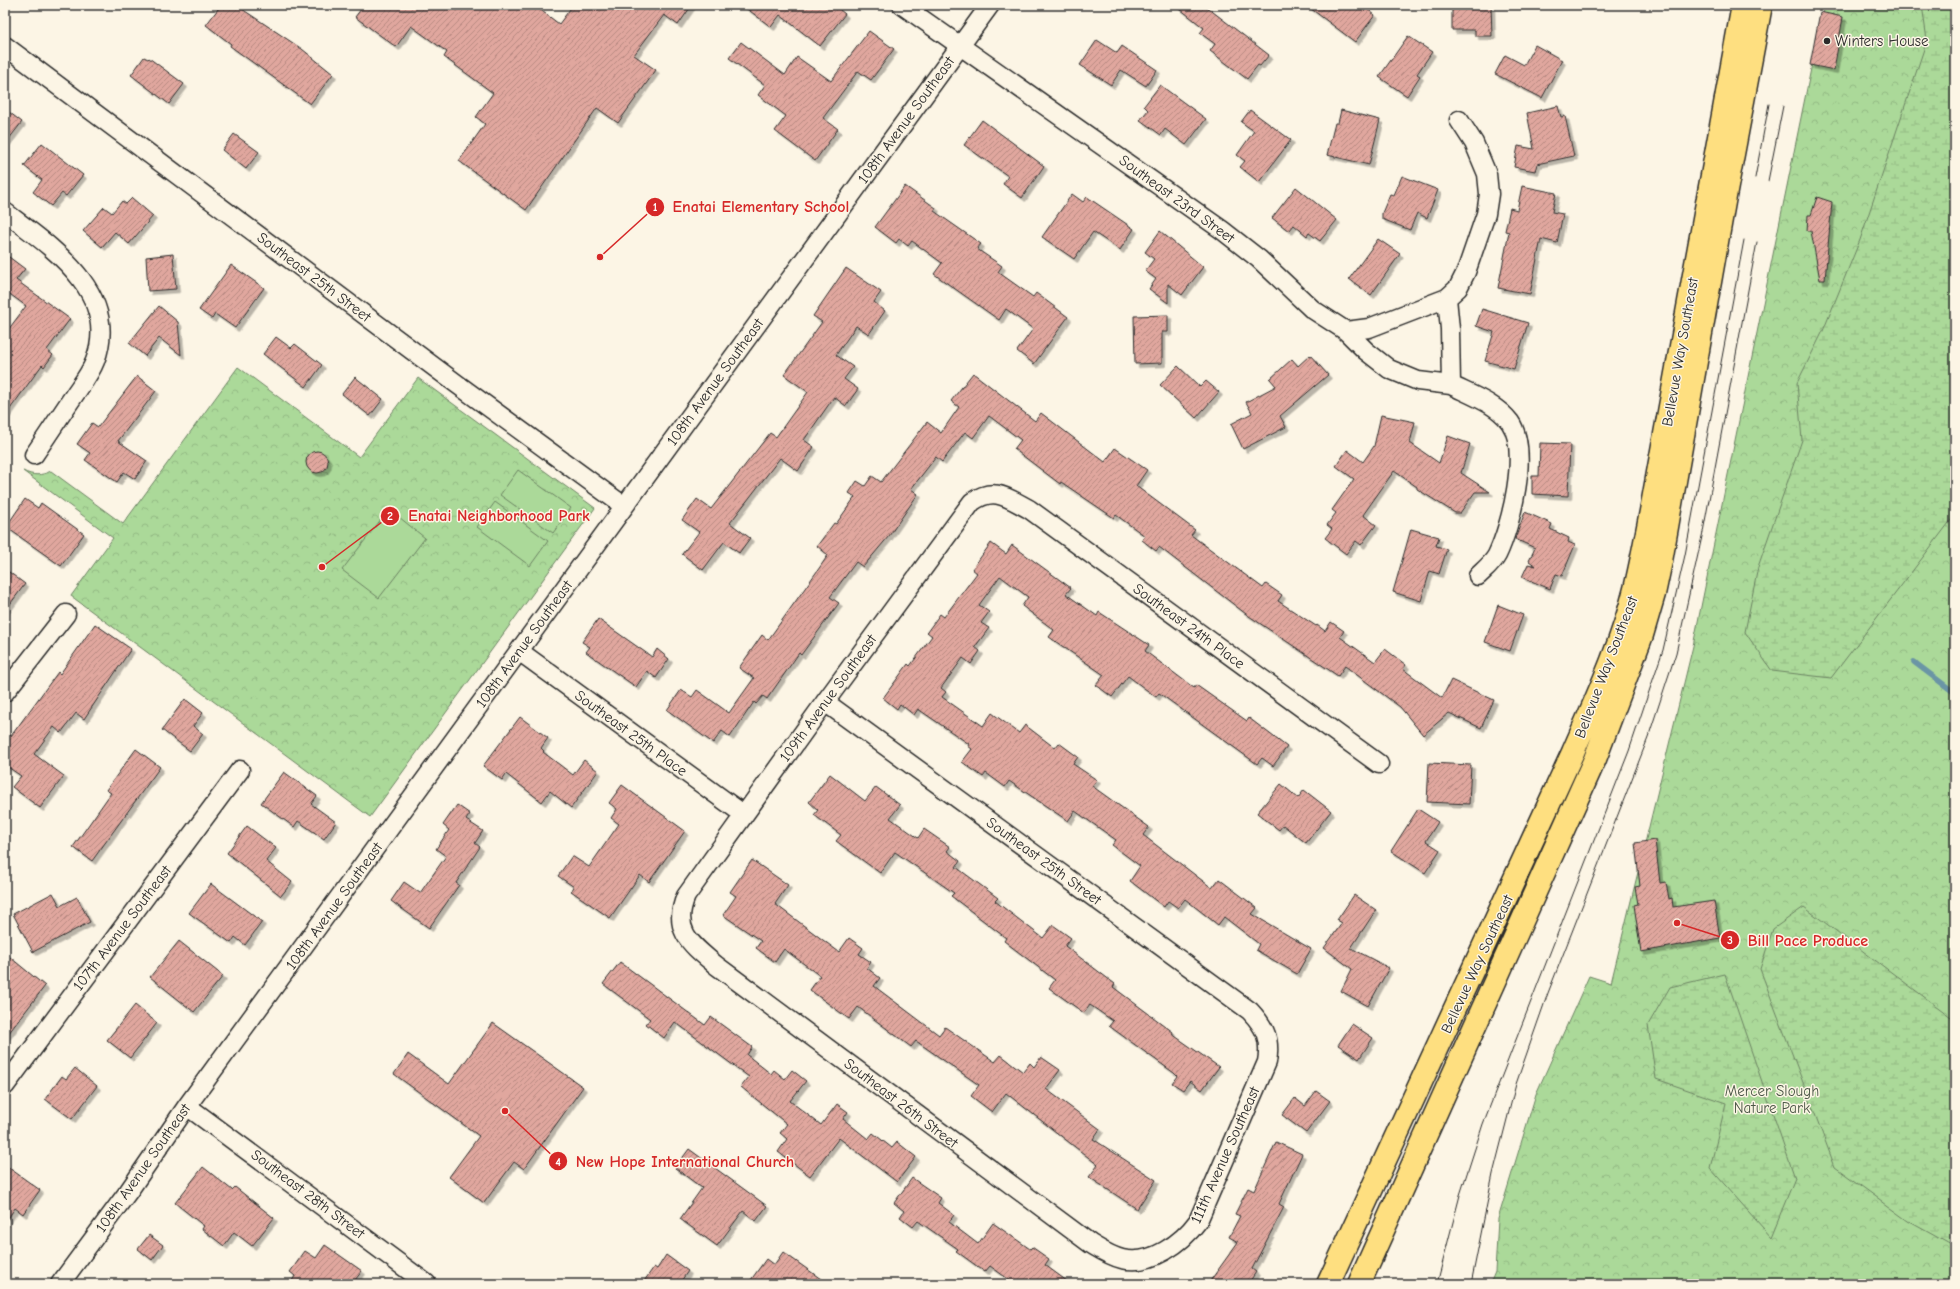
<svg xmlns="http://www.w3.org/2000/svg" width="1960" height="1289" font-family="'Comic Neue',sans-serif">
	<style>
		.forest { fill: url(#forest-crowns); stroke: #6b8262 }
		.wetland { fill: url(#wetland-marsh); stroke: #6b8262 }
		.pitch { fill: #abd999; stroke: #6b8262 }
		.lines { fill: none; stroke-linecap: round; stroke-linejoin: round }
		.stream { stroke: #6a95a5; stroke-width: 5.5 }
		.building { fill: url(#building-hatch); stroke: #2b2b2b; filter: url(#shadow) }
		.minor-casing { stroke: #2b2b2b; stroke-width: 21 }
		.major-casing { stroke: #2b2b2b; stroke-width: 25 }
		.minor { stroke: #fcf5e5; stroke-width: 18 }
		.major { stroke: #fedf80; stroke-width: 22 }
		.tram { stroke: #2b2b2b; stroke-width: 1 }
		.poi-dot { fill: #2b2b2b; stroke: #fcf5e5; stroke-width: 1.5 }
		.labels { text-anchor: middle; stroke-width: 3; stroke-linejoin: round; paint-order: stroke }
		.poi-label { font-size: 15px; fill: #2b2b2b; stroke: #fcf5e5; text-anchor: start }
		.street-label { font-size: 15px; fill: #2b2b2b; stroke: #fcf5e5 }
		.park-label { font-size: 15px; fill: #4b5646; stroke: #fcf5e5 }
		.leader { fill: none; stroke: #d62828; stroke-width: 1.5 }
		.callout-dot { fill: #d62828; stroke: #fcf5e5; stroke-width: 1.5 }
		.mark-label { font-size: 12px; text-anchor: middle; font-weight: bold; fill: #fff }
		.callout-label { font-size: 16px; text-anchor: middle; font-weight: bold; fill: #d62828; stroke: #fcf5e5; stroke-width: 3; stroke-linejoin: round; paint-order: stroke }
	</style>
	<defs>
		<pattern id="forest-crowns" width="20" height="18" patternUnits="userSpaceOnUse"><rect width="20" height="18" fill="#abd999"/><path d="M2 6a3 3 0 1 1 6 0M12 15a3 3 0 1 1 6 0" fill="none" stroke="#93ba84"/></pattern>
		<pattern id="wetland-marsh" width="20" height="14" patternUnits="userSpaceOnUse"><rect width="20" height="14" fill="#abd999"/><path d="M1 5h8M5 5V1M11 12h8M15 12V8" fill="none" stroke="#93ba84"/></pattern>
		<pattern id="building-hatch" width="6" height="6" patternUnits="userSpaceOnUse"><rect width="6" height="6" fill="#e0a79e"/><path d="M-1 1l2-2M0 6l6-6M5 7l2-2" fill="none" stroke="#b68881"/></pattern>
		<filter id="shadow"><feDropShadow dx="3.5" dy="3.5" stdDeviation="0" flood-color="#0004"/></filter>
	</defs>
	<rect width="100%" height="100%" fill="#fcf5e5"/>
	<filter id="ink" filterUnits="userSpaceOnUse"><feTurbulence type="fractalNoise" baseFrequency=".025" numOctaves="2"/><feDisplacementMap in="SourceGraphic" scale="8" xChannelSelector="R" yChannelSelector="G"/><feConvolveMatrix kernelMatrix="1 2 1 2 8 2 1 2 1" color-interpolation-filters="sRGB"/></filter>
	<g filter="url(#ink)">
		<path class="forest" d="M1824 5H1955V1284H1490L1495 1272 1498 1219 1536 1094 1589 976 1611 983 1693 646Z
			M238 367 359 457 418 378 595 508 370 817 71 596 113 538 23 471C33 476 41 476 51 471L123 524Z"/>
		<path class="wetland" d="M1922 5H1955V515L1831 678 1772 671 1745 632 1758 567 1802 440 1797 383 1823 331 1860 240 1927 40Z
			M1804 907 1955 1020V1246L1908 1220 1835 1167 1760 969 1773 929Z
			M1725 974 1795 1178 1771 1237 1710 1168 1726 1103 1656 1079 1648 1025 1670 987Z"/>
		<path class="pitch" d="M518 470 571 508 553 533 500 495Z
			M495 502 548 541 530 566 477 527Z
			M389 509 425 538 379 598 342 570Z"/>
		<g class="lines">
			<path class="stream" d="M1914 662 1955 693"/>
		</g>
		<path class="building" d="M221 5H236L302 49 333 74 310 104 230 46 231 44 206 25Z
			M364 5H534L559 24 573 5H692L678 25 664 15 634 55 656 70 618 123 597 108 526 210 459 161 485 124 476 117 493 93 444 57 447 52 411 26 396 47 355 17Z
			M742 5H834L845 14 820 46 780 15 771 27Z
			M1175 5H1204L1269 55 1260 66 1258 65 1247 79 1210 51 1215 44 1200 33 1204 28Z
			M1306 5H1362L1375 15 1355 42Z
			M1452 5H1491L1492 36H1475V30H1452Z
			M1820 12 1843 17 1834 70 1810 65Z
			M869 31 894 49 871 80 858 71 823 118 838 129 815 161 775 131 786 116 758 95 765 85 729 58 741 42 785 75 797 57 831 81Z
			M1408 36 1432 52 1417 74 1420 76 1407 96 1379 77Z
			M1097 40 1117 53 1122 46 1157 70 1146 86 1121 70 1111 85 1080 65Z
			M1535 45 1562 60 1542 98 1495 74 1505 55 1524 65Z
			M144 57 148 59 149 58 184 84 169 104 131 75Z
			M1160 85 1206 119 1186 145 1165 129 1161 135 1140 120 1148 110 1144 106Z
			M1558 106 1561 117 1565 116 1574 156 1537 164 1535 171 1514 167 1518 146 1534 149 1527 113Z
			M5 109 22 122 5 144Z
			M1250 110 1291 140 1259 182 1240 167 1245 161 1237 155 1254 131 1241 122Z
			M1341 110 1380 120 1369 165 1327 155 1335 123H1338Z
			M982 120 1044 166 1022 198 1003 184 1008 176 964 145Z
			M234 134 259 152 246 169 222 150Z
			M42 143 83 175 66 196 62 193 51 206 33 192 42 180 24 166Z
			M1402 176 1438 190 1427 218 1417 213 1410 230 1382 219V213L1390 194 1394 195Z
			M905 186 936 208 934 211 981 244 977 249 1002 266 998 272 1033 297 1036 293 1068 317 1034 364 1017 351 1033 329 1006 309 999 320 934 274 942 263 912 241 908 246 899 239 896 243 875 227Z
			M1522 186 1556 193 1552 212 1563 214 1557 243 1541 239 1530 294 1498 288 1509 232 1505 231 1510 208 1517 210Z
			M1296 187 1337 220 1320 241 1309 233 1307 236 1294 225 1289 231 1272 218Z
			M1072 194 1083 202 1087 197 1134 229 1120 250 1093 232 1074 259 1042 237Z
			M1817 197 1832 202 1825 280H1820L1811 231H1807L1808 215H1811Z
			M132 198 153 216 129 244 115 232 102 247 83 231 104 207 112 213 122 201 126 204Z
			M1160 231 1203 267 1182 295 1168 284V303L1149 289 1156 279 1145 271 1154 259 1145 252Z
			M1378 239 1400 254 1371 295 1349 279Z
			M5 254 25 269 16 280 70 319 47 350 53 355 44 367 42 365 5 416V334L26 306 7 292 5 295Z
			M173 254 176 289 148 291 146 257Z
			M231 265 264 288 235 328 215 314 212 319 199 310Z
			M846 268 881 292 874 302 885 311 869 334 856 326 836 355 853 367 844 379 858 389 846 406 834 397 804 440 814 447 798 471 780 458 730 523 750 538 739 553 724 542 703 570 682 554 699 532 682 520 697 499 711 509 770 433 776 437 808 392 784 375 822 322 813 316Z
			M159 306 178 322 181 355 159 338 145 356 129 343Z
			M1482 309 1528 323 1514 369 1485 361 1494 332 1476 326Z
			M1168 315V332H1162V363L1135 364 1134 316Z
			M276 337 291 348 295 344 322 365 306 387 263 354Z
			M1310 355 1328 375 1280 416 1286 427 1243 449 1231 424 1252 413 1246 402 1276 386 1270 379 1292 359 1298 366Z
			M1178 366 1200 387 1206 381 1219 392 1196 418 1160 385Z
			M973 373 1035 421 1041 413 1105 462 1115 448 1147 470 1136 486 1195 530 1191 535 1263 588 1266 584 1282 595 1278 601 1316 626 1317 625 1325 631 1331 622 1344 631 1340 637 1375 662 1385 649 1406 665 1403 669 1442 698 1451 680 1494 700 1481 728 1449 713 1423 735 1400 707 1345 666 1338 676 1246 614 1159 547 1156 551 1142 540 1145 536 1116 515 1114 518 1061 482 1060 484 1014 449 1021 440 989 416 973 438 965 432 942 462 936 457 911 489 918 494 889 536 863 567 856 562 830 597 839 603 801 655 799 653 767 699 763 696 756 704 754 702 730 737 722 731 713 743 667 710 681 690 692 697 697 690 729 713 754 678 739 668 762 635 768 640 820 567 828 555 817 546 834 523 836 524 855 497 849 493 857 481 865 486 872 476 881 482 927 422 941 433 959 407 951 401Z
			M137 376 156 391 118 441 147 461 135 479 124 472 117 482 85 460 90 453 77 444 92 423 98 427Z
			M355 377 383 399 370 416 342 394Z
			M1381 415 1415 422 1410 443 1439 463 1448 436 1470 444 1461 473 1490 492H1475L1460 513H1455L1417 489V487L1394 471 1363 515 1376 525 1361 545 1356 541 1346 554 1325 538 1332 529 1327 525 1336 513 1332 510 1354 479 1336 466 1347 450 1363 462 1374 446Z
			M1540 443 1570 444 1568 496 1532 494V476H1539Z
			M306 462a11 11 0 1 1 22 0a11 11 0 1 1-22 0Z
			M25 499 38 508 41 503 84 534 61 566 6 527Z
			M1525 512 1552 524 1550 529 1569 538 1568 542 1575 545 1562 576 1556 574 1550 589 1522 577 1528 564 1536 566 1529 561 1535 548 1515 539Z
			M1411 529 1439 537 1436 546 1447 549 1439 574 1430 571 1421 601 1393 592Z
			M991 543 1006 554 1012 545 1071 588 1066 594 1097 616 1099 612 1149 645 1145 651 1194 688 1196 685 1247 721 1249 718 1287 747 1273 766 1262 758 1257 764 1159 693 1156 697 1128 676 1112 697 1096 685 1104 675 1049 637 1054 630 1022 606 1028 597 1000 576 979 605 989 612 981 623 989 628 975 647 980 651 971 664 963 658 941 688 946 692 942 697 983 726 992 713 1019 733 1025 725 1055 748 1059 743 1078 757 1073 764 1097 780 1092 786 1149 827 1143 835 1212 888 1219 879 1257 908 1252 914 1311 949 1297 974 1256 950 1259 944 1224 917 1218 925 1185 899 1178 908 1168 901 1164 907 1130 881 1140 866 1112 845 1116 840 1075 811 1068 821 1009 781 1005 787 986 773 983 777 962 762 972 749 968 746 969 744 918 709 914 715 900 704 897 709 883 698 908 664 910 666 932 636 927 632 940 614 944 617 977 573 972 569Z
			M5 569 25 584 5 611Z
			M1498 605 1523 615 1510 651 1485 642Z
			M598 619 652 657 657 649 669 659 656 678 647 671 636 687 586 652 590 647 582 642Z
			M95 624 131 649 84 719 76 713 61 733 54 727 34 754 64 776 40 808 12 787 21 776 5 765V732L11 736 58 672 60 674Z
			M185 699 203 713 193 726 203 734 190 751 162 730Z
			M520 717 548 738 541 748 544 751 543 752 573 775 584 760 598 771 571 808 550 791 542 802 506 774 502 780 483 766Z
			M136 749 160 767 92 861 73 847 111 793 106 790Z
			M1429 763 1471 765 1469 804 1427 802Z
			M284 772 317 796 311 804 336 822 324 839 298 821 294 827 261 803Z
			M830 774 865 801 876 787 900 805 890 818 918 838 924 829 950 847 947 851 960 861 956 867 998 898 995 901 1043 938 1053 925 1071 938 1065 946 1115 984 1113 987 1173 1032 1172 1034 1219 1067 1202 1090 1190 1081 1183 1090 1172 1083 1177 1076 1174 1073 1109 1026 1113 1021 1090 1005 1084 1013 1049 988 1055 980 1004 941 1006 938 951 896 954 893 895 852 880 873 836 841 841 835 814 815 818 810 809 802Z
			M1281 784 1298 798 1304 790 1331 811 1306 843 1283 825 1279 830 1257 813Z
			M622 785 685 831 649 882 640 875 610 918 571 891 574 887 558 876 572 856 589 867 619 824 611 818 617 809 609 803Z
			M457 805 470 814 466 820 483 831 475 843 480 847 456 883 459 885 429 928 391 901 404 882 420 893 446 856 436 849 449 830 443 825Z
			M1418 809 1438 822 1426 841 1440 850 1425 873 1391 851Z
			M247 826 276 848 266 861 292 882 281 896 227 853Z
			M1655 840 1660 883 1666 882 1669 899 1672 898 1673 907 1714 901 1720 938 1641 952 1634 905 1638 904 1635 887 1640 886 1635 843Z
			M752 860 788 885 775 904 839 952 849 938 863 948 859 954 871 962 867 968 880 978 874 986 939 1035 945 1027 995 1062 1001 1055 1023 1072 1030 1063 1034 1067 1041 1057 1060 1070 1046 1089 1100 1129 1093 1139 1156 1180 1137 1209 1089 1177 1098 1165 1006 1093 992 1112 971 1096 979 1085 916 1041 911 1047 858 1007 849 1019 810 990 820 976 784 949 775 962 756 948 761 941 723 915 736 896 730 892Z
			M211 884 262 922 245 945 235 937 231 943 189 913Z
			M53 893 60 906 77 897 90 922 33 952 13 914Z
			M1354 895 1376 910 1351 948 1389 968 1368 1006 1341 991 1352 969 1324 948 1342 923 1337 920Z
			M179 941 223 976 194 1012 150 977Z
			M5 953 45 986 5 1038Z
			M620 962 705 1025 711 1017 752 1047 747 1055 771 1074 774 1070 785 1079 792 1070 806 1081 790 1101 821 1125 837 1104 848 1112 843 1119 868 1139 873 1133 892 1148 897 1142 916 1157 897 1182 839 1138 810 1176 778 1152 787 1139 780 1133 787 1124 741 1087 749 1077 675 1022 664 1038 646 1024 650 1019 603 984Z
			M135 1005 157 1023 130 1058 107 1040Z
			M493 1023 583 1087 524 1169 514 1162 484 1203 449 1177 479 1136 394 1074 408 1054 449 1084Z
			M1352 1024 1373 1038 1359 1059 1338 1045Z
			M75 1068 97 1086 72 1119 45 1099 62 1076 66 1079Z
			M1316 1091 1330 1101 1306 1133 1282 1115 1295 1098 1305 1106Z
			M1276 1142 1302 1154 1279 1204 1284 1207 1252 1269 1256 1272 1248 1284H1208L1238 1242 1229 1237 1240 1216 1235 1214 1248 1188 1254 1191Z
			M689 1149 767 1206 756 1221 743 1211 717 1246 680 1219 702 1188 675 1168Z
			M5 1165 40 1190 23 1214 15 1208 5 1223Z
			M203 1167 232 1190 235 1187 274 1218 252 1246 234 1232 224 1246 202 1229 204 1226 175 1203Z
			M912 1178 941 1198 938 1203 954 1215 949 1222 978 1244 993 1223 1030 1249 1032 1247 1049 1259 1045 1265 1071 1284H1015L990 1266 985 1272 956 1251 958 1249 918 1221 913 1227 900 1217 904 1211 894 1203Z
			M149 1235 163 1245 152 1260 138 1249Z
			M325 1245 362 1271 352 1284H290L295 1276 290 1272 305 1251 316 1258Z
			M783 1252 828 1284H748L766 1259 774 1265Z
			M666 1255 688 1271 679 1284H642L654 1267 657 1269Z"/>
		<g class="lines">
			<defs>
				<path id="minor" d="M902 5 1222 230 1259 259 1312 309 1346 331 1366 351 1389 369 1418 381 1451 385
					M5 46 457 384 624 506
					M5 212C51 247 121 293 95 361 90 374 81 385 73 397 60 416 47 436 34 455
					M1447 298 1450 329 1451 385C1471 395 1497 404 1510 422 1530 451 1511 526 1497 555 1493 563 1484 570 1478 576
					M1346 331 1369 328 1447 298 1458 288 1466 272 1486 214 1489 194 1487 174 1474 143 1459 120
					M519 651 743 814
					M5 692 66 614
					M825 702 1250 1011C1265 1027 1271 1039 1267 1062L1198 1221C1182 1243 1151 1266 1122 1259 1110 1256 1101 1250 1091 1244L717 966C692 945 671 931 686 896L825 702 972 502C994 486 1008 498 1029 509L1379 764
					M5 1086 240 770
					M187 1106 427 1284
					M60 1284 128 1192 187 1106 990 5"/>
				<path id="major" d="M1328 1284 1573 752C1596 699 1621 646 1635 589 1641 564 1646 537 1651 511L1743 5
					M1359 1284 1595 759 1642 635 1654 594 1661 561 1724 202 1761 5"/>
			</defs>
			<use href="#minor" class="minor-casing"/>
			<use href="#major" class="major-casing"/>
			<use href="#minor" class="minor"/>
			<use href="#major" class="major"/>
			<path class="tram" d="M1755 178 1769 104
				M1768 181 1783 106
				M1437 1284 1460 1195 1483 1124 1629 751 1663 650 1685 555 1744 240
				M1471 1284 1493 1174 1516 1084 1548 993 1648 738 1676 653 1703 532 1757 242"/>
		</g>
	</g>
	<circle class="poi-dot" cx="1827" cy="41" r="4"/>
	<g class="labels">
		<g class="poi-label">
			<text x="1835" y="46">Winters House</text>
		</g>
		<g class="street-label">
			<text transform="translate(906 120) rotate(-54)" y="5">108th Avenue Southeast</text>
			<text transform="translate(1177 199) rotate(36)" y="5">Southeast 23rd Street</text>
			<text transform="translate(314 277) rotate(37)" y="5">Southeast 25th Street</text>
			<text transform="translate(1680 352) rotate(-80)" y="5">Bellevue Way Southeast</text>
			<text transform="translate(715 382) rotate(-54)" y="5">108th Avenue Southeast</text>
			<text transform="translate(1189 626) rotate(36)" y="5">Southeast 24th Place</text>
			<text transform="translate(524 644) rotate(-54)" y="5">108th Avenue Southeast</text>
			<text transform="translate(1606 667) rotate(-69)" y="5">Bellevue Way Southeast</text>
			<text transform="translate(828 698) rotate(-54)" y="5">109th Avenue Southeast</text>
			<text transform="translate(631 733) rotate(36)" y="5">Southeast 25th Place</text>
			<text transform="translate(1044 861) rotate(36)" y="5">Southeast 25th Street</text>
			<text transform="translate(334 906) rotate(-54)" y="5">108th Avenue Southeast</text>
			<text transform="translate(122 928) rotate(-53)" y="5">107th Avenue Southeast</text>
			<text transform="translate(1477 964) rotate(-65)" y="5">Bellevue Way Southeast</text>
			<text transform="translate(901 1103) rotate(37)" y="5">Southeast 26th Street</text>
			<text transform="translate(1225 1155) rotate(-66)" y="5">111th Avenue Southeast</text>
			<text transform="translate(143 1168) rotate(-55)" y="5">108th Avenue Southeast</text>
			<text transform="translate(308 1194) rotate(37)" y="5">Southeast 28th Street</text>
		</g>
		<g class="park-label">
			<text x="1772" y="1096">Mercer Slough<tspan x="1772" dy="17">Nature Park</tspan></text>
		</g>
	</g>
	<path class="leader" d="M600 257L655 207M322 567L390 516M1677 923L1730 940M505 1111L558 1161"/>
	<g class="callout-dot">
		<circle cx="600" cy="257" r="4"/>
		<circle cx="322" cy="567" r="4"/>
		<circle cx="1677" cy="923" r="4"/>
		<circle cx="505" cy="1111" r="4"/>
		<circle cx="655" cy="207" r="10"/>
		<circle cx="390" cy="516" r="10"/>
		<circle cx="1730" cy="940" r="10"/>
		<circle cx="558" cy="1161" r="10"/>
	</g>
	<g class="mark-label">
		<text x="655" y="211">1</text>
		<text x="390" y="520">2</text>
		<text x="1730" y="944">3</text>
		<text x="558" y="1166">4</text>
	</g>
	<g class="callout-label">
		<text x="761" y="212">Enatai Elementary School</text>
		<text x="499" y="521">Enatai Neighborhood Park</text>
		<text x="1808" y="946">Bill Pace Produce</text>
		<text x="685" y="1167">New Hope International Church</text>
	</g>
	<rect width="1960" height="1289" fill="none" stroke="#fcf5e5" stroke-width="20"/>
	<rect x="10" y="10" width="1940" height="1269" fill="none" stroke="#2b2b2b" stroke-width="1.5" filter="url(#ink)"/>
</svg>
